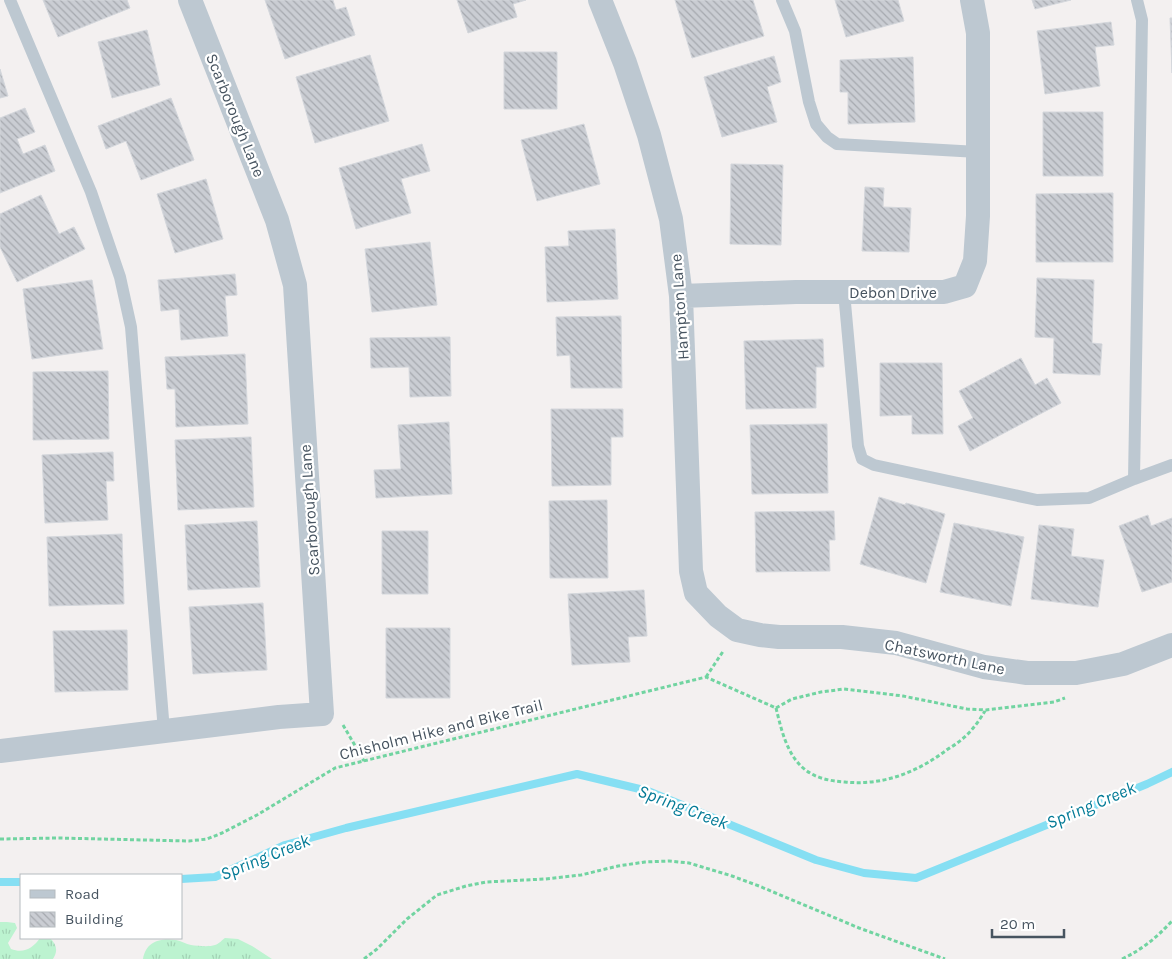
<svg xmlns="http://www.w3.org/2000/svg" width="1172" height="959" font-family="Karla,sans-serif">
	<style>
		.grass { fill: url(#grass-tufts) }
		.lines { fill: none; stroke-linecap: round; stroke-linejoin: round }
		.stream { stroke: #86dff3; stroke-width: 8 }
		.building { fill: url(#building-back-hatch); stroke: #d4d7dc }
		.path { stroke: #71d4a1; stroke-width: 3; stroke-dasharray: 4 2.5; stroke-linecap: butt }
		.service { stroke: #bdc8d1; stroke-width: 12 }
		.minor { stroke: #bdc8d1; stroke-width: 24 }
		.labels { text-anchor: middle; stroke-width: 4.5; stroke-linejoin: round; paint-order: stroke }
		.street-label { font-size: 16px; fill: #475460; stroke: #fff }
		.water-label { font-size: 18px; font-style: italic; fill: #047b97; stroke: #fff }
	</style>
	<defs>
		<pattern id="grass-tufts" width="24" height="20" patternUnits="userSpaceOnUse" patternTransform="scale(1.25)"><rect width="24" height="20" fill="#bcf3d0"/><path d="M3 7l-1-3M5 7V3M7 7l1-3M15 17l-1-3M17 17v-4M19 17l1-3" fill="none" stroke="#a3d2b5"/></pattern>
		<pattern id="building-back-hatch" width="6" height="6" patternUnits="userSpaceOnUse" patternTransform="scale(1.25)"><rect width="6" height="6" fill="#cacdd3"/><path d="M-1 5l2 2M0 0l6 6M5-1l2 2" fill="none" stroke="#a6a9af"/></pattern>
	</defs>
	<rect width="100%" height="100%" fill="#f3f0f0"/>
	<path class="grass" d="M0 922H7L15 923 17 928 8 943 11 949C24 954 33 948 40 938H50C57 945 58 951 53 959H0Z
		M225 938 238 939 252 946 272 959H143C146 941 160 938 176 940 181 941 186 944 191 945 198 946 209 947 215 945 219 944 222 940 225 938Z"/>
	<g class="lines">
		<path class="stream" d="M181 879 215 877 285 845 346 828 577 774 648 791 816 860 864 873 916 878 1147 784 1172 772
			M0 882H21"/>
	</g>
	<path class="building" d="M43 0H127L130 8 58 37Z
		M265 0H333L336 10 346 7 355 35 285 59Z
		M457 0H526L513 4 517 17 468 33Z
		M675 0H753L764 36 692 58Z
		M835 0H898L904 21 846 37Z
		M1032 0H1071L1035 9Z
		M1170 18H1172V73Z
		M1111 22 1114 45 1095 47 1100 86 1045 94 1037 31Z
		M147 30 160 85 112 98 98 42Z
		M504 52H557V109H504Z
		M370 55 389 121 315 143 296 77Z
		M774 56 781 82 767 87 777 122 722 137 704 77Z
		M913 57 915 122 848 124V92H840V60Z
		M0 69 8 96 0 98Z
		M171 98 194 160 141 180 126 141 106 149 98 126Z
		M25 108 35 132 17 139 23 154 45 145 55 171 0 193V118Z
		M1043 112H1103V176H1043Z
		M584 124 600 184 537 201 521 140Z
		M422 144 430 171 401 179 411 213 356 229 339 168Z
		M731 164 783 165 781 245 730 244Z
		M206 179 223 239 175 253 157 194Z
		M865 187 884 188 883 207 911 208 909 252 862 251Z
		M1113 193V262H1036V194Z
		M41 195 59 234 74 227 85 249 17 282 0 247V214Z
		M615 229 618 299 547 302 545 247 569 246 568 231Z
		M430 242 437 305 372 312 365 249Z
		M235 274 237 295 225 296 228 336 181 340 179 309 161 311 158 280Z
		M1037 278 1094 280 1092 343 1102 344 1100 375 1053 373 1054 338 1035 337Z
		M92 280 103 349 32 359 23 289Z
		M621 316 622 388H571L570 355 557 356 556 317Z
		M450 337 451 396 410 397 409 367 371 368 370 338Z
		M823 339 824 367H816V408L746 409 744 341Z
		M245 354 248 424 176 427 175 389H167L165 357Z
		M1021 358 1035 385 1047 378 1061 403 970 451 958 426 973 418 959 391Z
		M880 363H942L943 434H912V415L880 416Z
		M108 371 109 439 33 440V372Z
		M551 409H623V437H611V485L552 486Z
		M449 422 452 494 376 498 374 470 401 469 398 425Z
		M827 424 828 493 752 494 750 425Z
		M251 437 254 507 178 510 175 440Z
		M113 452 114 481H106L108 520 45 523 42 455Z
		M879 497 905 505 906 503 945 514 926 583 860 564Z
		M607 500 608 578H550L549 501Z
		M834 511 835 540H829L830 571 756 572 755 512Z
		M1148 515 1151 526 1172 518V582L1142 592 1119 526Z
		M257 521 260 587 188 590 185 525Z
		M954 523 1024 537 1011 606 940 592Z
		M1039 525 1074 529 1071 556 1104 560 1098 607 1031 599Z
		M382 531H428V594H382Z
		M122 534 124 604 49 606 47 537Z
		M644 590 647 636 628 637 630 662 572 665 568 594Z
		M263 603 267 670 193 674 189 607Z
		M386 628H450V698H386Z
		M127 630 128 690 55 692 53 631Z"/>
	<g class="lines">
		<path class="path" d="M706 677 724 650
			M776 708 792 699 821 692 844 689 903 696 967 709 986 710 1054 702 1065 698
			M776 708C781 728 786 752 802 767 814 778 829 781 845 782 883 786 918 772 948 749 958 743 967 736 974 727 978 722 982 716 985 711
			M343 725 364 761
			M0 839 59 838 189 841 207 839 222 833 257 815 335 768 706 677 776 708
			M364 959 377 949 407 919 437 895 466 886 486 882 545 879 581 875 618 866 645 862 669 861 689 863 732 876 759 886 859 928 945 959
			M1122 959C1143 949 1156 938 1172 921"/>
		<path class="service" d="M10 0 91 192 120 277 131 327 164 731
			M782 0 795 31 809 102 816 124 827 137 837 144 978 152
			M844 292 858 446 862 459 874 465 1037 500 1089 498 1134 479 1172 465
			M1134 479 1142 20 1137 0"/>
		<path class="minor" d="M600 0 625 63 649 135 671 219 681 296 691 571 696 593 718 616 737 630 760 635 779 637H842L896 643 984 667 1027 673H1076L1123 664 1172 645
			M681 296 796 292H944L965 286 975 261 978 216V33L972 0
			M0 751 279 717 322 714 295 285 277 220 190 0"/>
	</g>
	<g class="labels">
		<g class="street-label">
			<text transform="translate(236 115) rotate(68)" y="6">Scarborough Lane</text>
			<text x="893" y="298">Debon Drive</text>
			<text transform="translate(679 307) rotate(-94)" y="6">Hampton Lane</text>
			<text transform="translate(309 510) rotate(-94)" y="6">Scarborough Lane</text>
			<text transform="translate(945 656) rotate(12)" y="6">Chatsworth Lane</text>
			<text transform="translate(441 729) rotate(-14)" y="6">Chisholm Hike and Bike Trail</text>
		</g>
		<g class="water-label">
			<text transform="translate(1091 805) rotate(-23)" y="6">Spring Creek</text>
			<text transform="translate(683 807) rotate(21)" y="6">Spring Creek</text>
			<text transform="translate(265 857) rotate(-22)" y="6">Spring Creek</text>
		</g>
	</g>
	<rect x="20" y="874" width="162" height="65" fill="#ffffff" stroke="#b5bbbf"/>
	<rect x="30" y="890" width="25" height="8" fill="#bdc8d1" stroke="#b5bbbf"/>
	<text x="65" y="899" font-size="15" fill="#475460">Road</text>
	<rect x="30" y="912" width="25" height="15" fill="url(#building-back-hatch)" stroke="#b5bbbf"/>
	<text x="65" y="924" font-size="15" fill="#475460">Building</text>
	<path d="M992 929v8h72v-8" fill="none" stroke="#475460" stroke-width="2.5"/>
	<text x="1000" y="929" font-size="15" fill="#475460" stroke="#ffffff" stroke-width="4" paint-order="stroke">20 m</text>
</svg>
